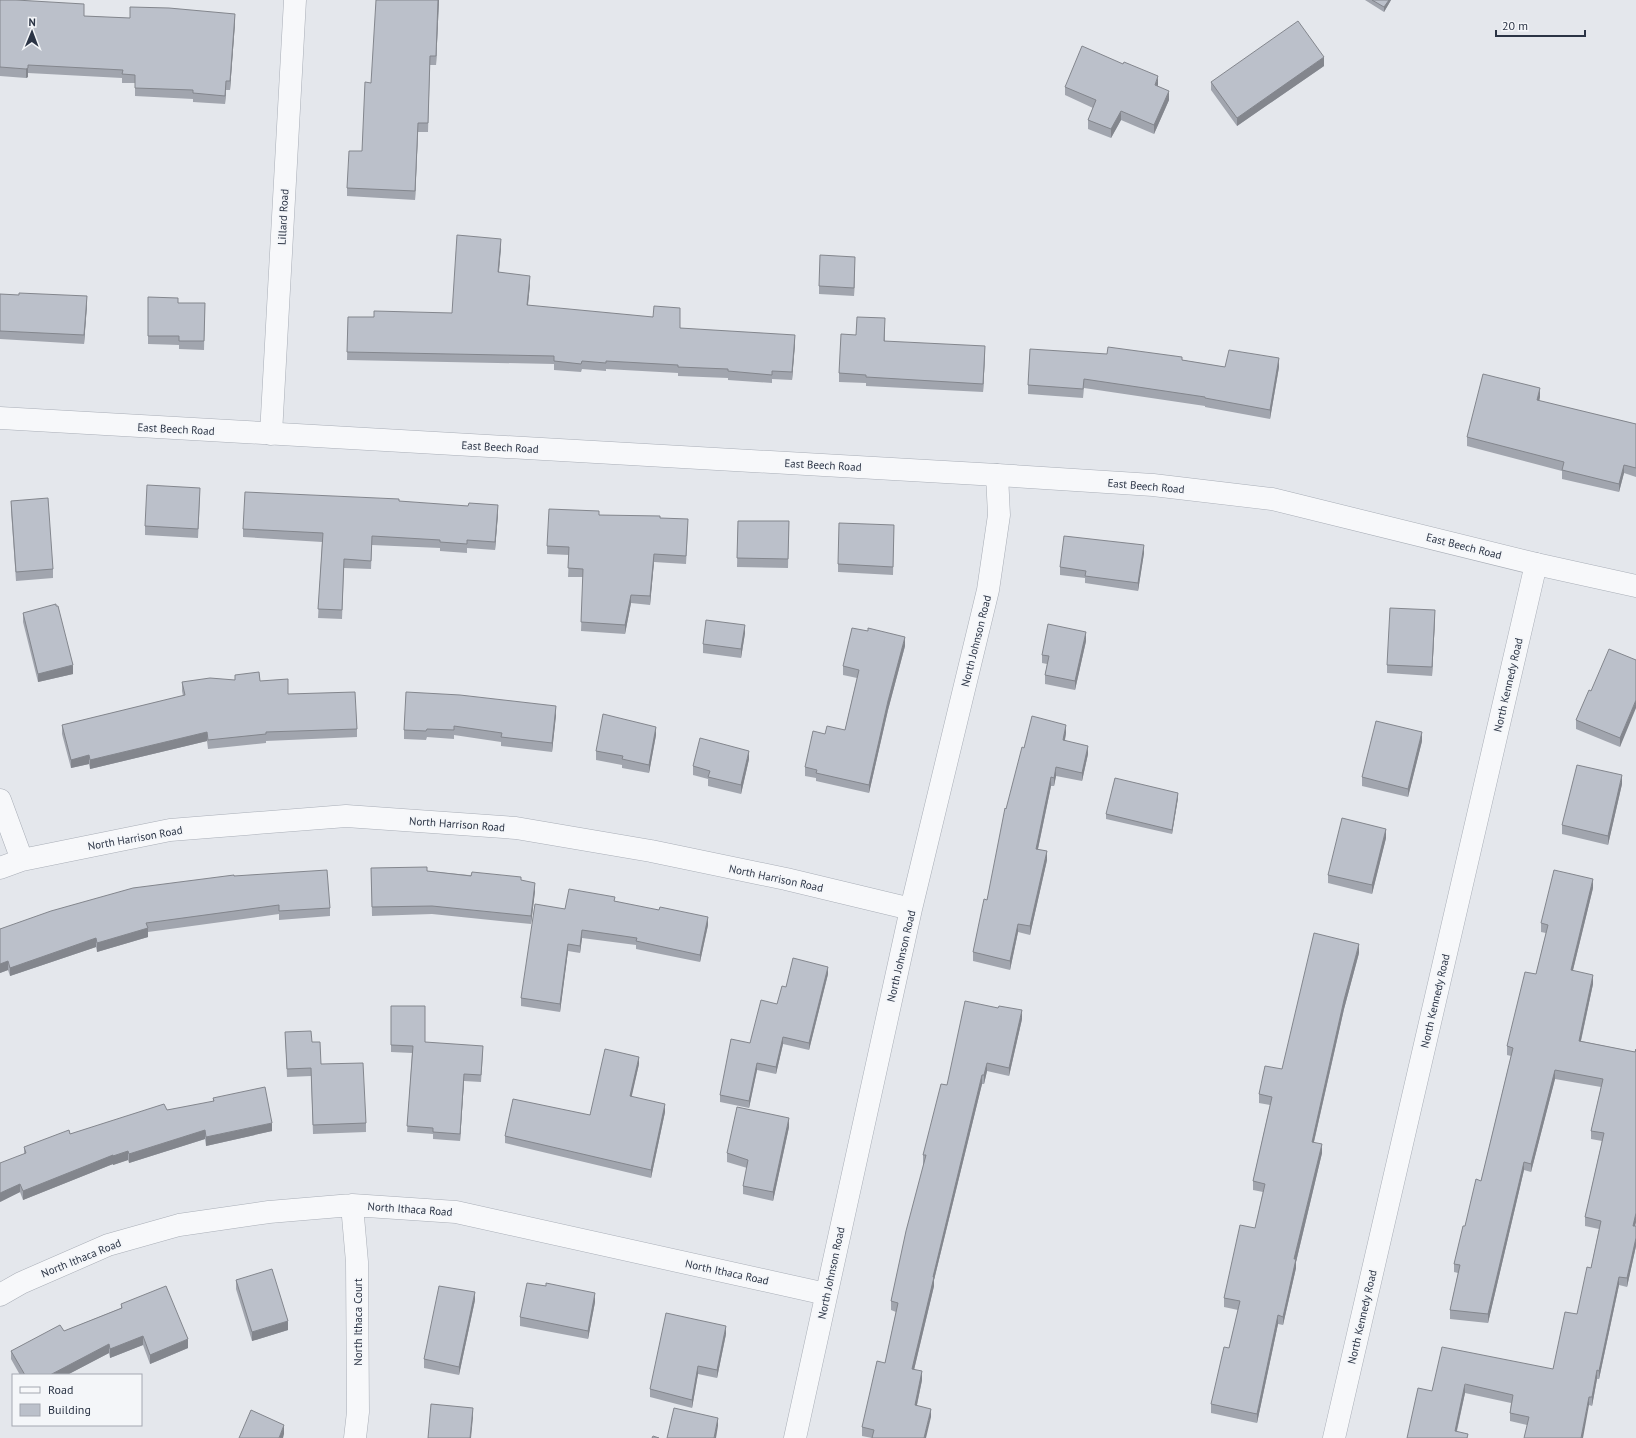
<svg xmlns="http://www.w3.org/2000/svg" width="1636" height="1438" font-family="'PT Sans',sans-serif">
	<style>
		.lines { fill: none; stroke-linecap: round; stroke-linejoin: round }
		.minor-casing { stroke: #a9aeb7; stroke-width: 23 }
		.tertiary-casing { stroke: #a9aeb7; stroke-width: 23 }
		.minor { stroke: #f7f8fa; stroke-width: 22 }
		.tertiary { stroke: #f7f8fa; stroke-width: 22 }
		.wall { fill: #a1a5ae }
		.shaded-wall { fill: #83868d }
		.building { fill: #bbc0ca; stroke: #83868d }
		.labels { text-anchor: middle; stroke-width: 3.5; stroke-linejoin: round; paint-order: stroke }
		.street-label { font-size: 11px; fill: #2b3445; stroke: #f4f6f9 }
	</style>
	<rect width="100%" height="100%" fill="#e4e7ec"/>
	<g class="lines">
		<defs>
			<path id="minor" d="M271 434 295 0
				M0 800 22 860
				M0 868 22 860 170 830 346 816 516 828 651 851 786 879 911 909
				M352 1205 357 1262 358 1412 355 1438
				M0 1295 21 1283 108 1245 179 1225 269 1212 352 1205 456 1212 826 1294
				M795 1438 911 909 988 590 999 515 997 475
				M1334 1438 1536 564"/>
			<path id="tertiary" d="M0 418 997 475 1153 485 1272 499 1536 564 1636 586"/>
		</defs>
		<use href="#minor" class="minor-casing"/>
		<use href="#tertiary" class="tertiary-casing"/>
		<use href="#minor" class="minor"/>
		<use href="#tertiary" class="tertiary"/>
	</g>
	<path class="wall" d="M0 0 84 16 235 23 230 90H226L225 104 193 102V99L135 96V83H122V78L28 73V77L26 78 0 76Z
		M439 0 436 65H430L428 132H418L415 200 347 196V188L362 151 371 83Z
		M1365 0H1391L1384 12Z
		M1324 66 1237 126 1211 90V82Z
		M1158 85V86L1169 100 1154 134 1121 120 1111 138 1088 129V120L1093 108 1065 95V87Z
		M501 247 499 272 530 284 528 305 680 328 795 344 792 380 772 379V383L728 380V378L678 376V373L606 369V371L582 369 581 372 554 370V364L347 360 348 317H374L452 313Z
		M855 266 854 296 819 294V286Z
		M0 294 87 305 84 344 0 339Z
		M148 297 178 303H205L204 350 179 349V345L148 344Z
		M885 327V341L985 355 983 392 866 386V383L839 382V373L856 335Z
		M1182 360 1225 367H1279L1270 419 1205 407V406L1084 388 1083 398 1028 394V385Z
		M1540 397 1539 401 1636 424V477L1624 473 1619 492 1562 479V471L1467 446V437Z
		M200 497 198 538 145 535V526Z
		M11 501 53 569V578L16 581 11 510Z
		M399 501 498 514 495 550 467 548V553L440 551V548L372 545 371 569 344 568 342 619 318 618 322 542 243 537V529Z
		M599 515 660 518 688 527 686 564 654 562 650 605 631 603 625 634 581 631 583 577H568L569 555 547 554V546Z
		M738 521H789L788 568 737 567Z
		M894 525 893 575 838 572V564Z
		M1144 553 1138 591 1085 583V578L1060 575V567Z
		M56 606 73 674 38 682 23 622V613Z
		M1435 619 1432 676 1387 673V665Z
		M745 633 741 658 703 653V644Z
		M1086 641 1075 690 1045 684V675L1047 664 1042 663V655Z
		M905 646 888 710 869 793 816 781V778L805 776V767L825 734 845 730 857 678 843 675V666Z
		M1636 660 1620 747 1576 729V720L1591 691Z
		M260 681 288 694 357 729V737L266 741V743L208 749 207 741 90 769 89 764 71 768 62 734V725L183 696 182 691V682Z
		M556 715 552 752 501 746V742L454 735V739L427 737 426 740 404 739V730Z
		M1066 733 1065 740 1088 754 1082 781 1056 776 1054 786H1051L1038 849 1047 860 1030 935 1018 932 1010 970 973 961V952L987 900 1024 748Z
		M656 735 649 773 622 768V765L596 760V751Z
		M1422 741 1408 797 1362 786V777Z
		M749 759 741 794 708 786V779L693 775V766Z
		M1622 784 1608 845 1562 834V825Z
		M1178 798 1172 834 1106 819V814Z
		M1386 838 1372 894 1328 883V875Z
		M371 868 427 871 521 880 535 891 531 924 432 914 372 916Z
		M234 876 330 908V916L279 920V914L148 932V937L97 952 96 947 10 976 8 970 0 973V929Z
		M1593 888 1573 970 1593 984 1581 1041 1635 1052 1636 1049V1222L1635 1226H1636V1246L1627 1287 1619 1285 1599 1379H1597L1592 1406 1589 1405 1527 1425 1510 1421V1413L1511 1403 1465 1393 1457 1431 1468 1438H1407L1432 1391 1553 1369 1577 1314 1591 1268 1599 1229 1585 1226V1217L1602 1141 1591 1139V1131L1601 1087 1555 1079 1531 1172 1524 1170 1488 1323 1450 1319V1310L1458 1273 1454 1272V1264L1465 1226 1481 1181 1511 1056 1507 1055V1046L1536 974 1546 933 1541 932V923Z
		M615 901 708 925 700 962 636 949V945L582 938 580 953 568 951 560 1012 521 1006V998L565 909Z
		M1359 953 1344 1009 1314 1142 1322 1153 1296 1262V1268L1283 1325 1278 1324 1257 1423 1211 1413V1404L1229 1348 1238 1310 1224 1307V1298L1255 1228 1263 1192 1253 1190V1181L1270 1105 1259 1103V1094L1282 1069Z
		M828 974 809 1050 783 1044 776 1074 757 1070 749 1108 720 1102V1095L750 1043 777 1004 786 987Z
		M391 1006 425 1042 483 1053 481 1082 464 1081 460 1141 433 1139V1134L407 1132 412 1053 391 1052Z
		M1022 1019 1009 1076 987 1071 984 1084H982L934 1280V1286L914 1370 922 1380 917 1405 931 1417 872 1438 862 1436V1427L885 1363 896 1312 891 1310V1301L924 1164H923V1155L947 1085Z
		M285 1032 312 1042 321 1064 366 1123V1132L313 1134 311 1076 287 1077Z
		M639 1064 631 1097 665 1112 651 1178 505 1143V1136L590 1115Z
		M213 1098 272 1131 206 1146 205 1139 129 1163 128 1160 113 1165V1164L23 1200 20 1192 0 1202 24 1154V1147L70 1134 167 1110 213 1102Z
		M789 1127 773 1201 743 1194V1186L747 1168 727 1162V1153Z
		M236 1280 288 1330 252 1341 236 1289Z
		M546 1286 595 1302 588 1339 520 1326V1317Z
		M475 1300 459 1375 424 1368V1359Z
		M121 1304 188 1348 150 1364 143 1345 110 1358 109 1353 67 1375H20L11 1359V1351L64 1331 121 1308Z
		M726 1334 717 1378 698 1374 692 1408 650 1397V1389Z"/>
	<path class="shaded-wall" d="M438 0H439L436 65V56Z
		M1389 0H1391L1384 12V7Z
		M235 14V23L230 90V81Z
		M1324 57V66L1237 126V118Z
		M28 65V77L26 78V69Z
		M1158 76V85L1155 93V85Z
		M226 81V90L225 104V96Z
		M1169 91V100L1154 134V125Z
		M1121 111V120L1111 138V129Z
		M418 123V132L415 200V191Z
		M501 239V247L498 281V272Z
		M855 257V266L854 296V288Z
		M530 276V284L527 313V305Z
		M87 296V305L84 344V335Z
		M795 335V344L792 380V372Z
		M985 346V355L983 392V384Z
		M1279 358V367L1270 419V410Z
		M1540 388V397L1537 409V400Z
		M1624 465V473L1619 492V484Z
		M498 505V514L495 550V542Z
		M1144 545V553L1138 591V583Z
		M654 554V562L650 605V596Z
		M631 595V603L625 634V625Z
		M1435 610V619L1432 676V667Z
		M745 625V633L741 658V649Z
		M1086 632V641L1075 690V681Z
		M905 637V646L888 710 869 793V785L888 701Z
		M73 665V674L38 682V674Z
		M1636 700V708L1620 747V738Z
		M556 706V715L552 752V743Z
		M1066 725V733L1063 749V740Z
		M656 727V735L649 773V765Z
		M207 732V741L90 769V760Z
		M1422 732V741L1408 797V789Z
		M1088 746V754L1082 781V773Z
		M749 751V759L741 794V785Z
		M89 755V764L71 768V760Z
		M1056 767V776L1054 786V778Z
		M1622 775V784L1608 845V836Z
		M1051 777V786L1036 858V849Z
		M1178 793V798L1172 834V830Z
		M1386 829V838L1372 894V885Z
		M1047 851V860L1030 935V926Z
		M1593 879V888L1571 978V970Z
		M535 883V891L531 924V916Z
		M708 917V925L700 962V955Z
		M1018 924V932L1010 970V961Z
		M148 928V937L97 952V943Z
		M582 930V938L580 953V946Z
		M96 938V947L10 976V968Z
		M568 944V951L560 1012V1004Z
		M1359 944V953L1344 1009 1312 1150V1142L1344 1000Z
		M8 961V970L0 973V964Z
		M828 967V974L809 1050V1043Z
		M1593 975V984L1579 1049V1041Z
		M1022 1010V1019L1009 1076V1068Z
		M783 1037V1044L776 1074V1067Z
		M639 1057V1064L630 1104V1096Z
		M757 1063V1070L749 1108V1101Z
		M987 1063V1071L984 1084V1075Z
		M1555 1070V1079L1531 1172V1164Z
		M464 1074V1081L460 1141V1134Z
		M982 1075V1084L934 1280V1286L912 1378V1369L933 1277Z
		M665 1104V1112L651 1178V1170Z
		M789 1118V1127L773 1201V1192Z
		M272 1123V1131L206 1146V1137Z
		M205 1130V1139L129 1163V1154Z
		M1322 1144V1153L1296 1262V1268L1283 1325V1317L1294 1259Z
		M128 1151V1160L113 1165V1156Z
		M113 1155V1164L23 1200V1191Z
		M1524 1162V1170L1488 1323V1314Z
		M20 1184V1192L0 1202V1193Z
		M1636 1213V1222L1633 1234V1226Z
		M1636 1238V1246L1627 1287V1278Z
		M1619 1277V1285L1599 1379V1371Z
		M475 1292V1300L459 1375V1367Z
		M595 1293V1302L588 1339V1331Z
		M1278 1315V1324L1257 1423V1414Z
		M288 1321V1330L252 1341V1332Z
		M726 1326V1334L717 1378V1370Z
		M143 1336V1345L110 1358V1349Z
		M188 1339V1348L150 1364V1355Z
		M109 1344V1353L67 1375H50Z
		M698 1366V1374L692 1408V1400Z
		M1597 1370V1379L1592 1406V1397Z
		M922 1371V1380L915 1414V1405Z
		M1465 1384V1393L1455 1438V1431Z
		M1589 1397V1405L1583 1438H1581Z
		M473 1408V1417L471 1438H470Z
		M931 1409V1417L926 1438H924Z
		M718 1418V1426L716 1438H714Z
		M284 1425V1434L283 1438H279Z"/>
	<path class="building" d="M0 0H16L84 4V16L130 18V7L169 8 235 14 230 81H226L225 96 193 93V90L135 88V75L122 74 123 70 28 65V68L26 69 0 67Z
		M376 0H438L436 56H430L428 123H418L415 191 347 188 349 151H362L365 82 371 83Z
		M1372 0H1389L1384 7Z
		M1298 21 1324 57 1237 118 1211 82Z
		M1082 46 1123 64 1124 62 1158 76 1155 85 1169 91 1154 125 1121 111 1111 129 1088 120 1096 100 1065 87Z
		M457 235 501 239 498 272 530 276 527 305 653 317 654 306 680 308V328L795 335 792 372 772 371V375L728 371V369L678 367V365L606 361V363L582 361 581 364 554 361V356L347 352 348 317H374V311L452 313Z
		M820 255 855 257 854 288 819 286Z
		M19 293 87 296 84 335 0 331V294L19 295Z
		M148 297 178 298V303H205L204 341H179V336H148Z
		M857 317 885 318 884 341 985 346 983 384 866 377V375L839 373 841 334 856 335Z
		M1108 347 1182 357V360L1225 367 1229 350 1279 358 1270 410 1205 398V397L1084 379 1083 389 1028 385 1030 349 1107 354Z
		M1483 374 1540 388 1537 400 1636 424V468L1624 465 1619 484 1562 470 1564 462 1467 437Z
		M147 485 200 488 198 529 145 526Z
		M245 492 399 499V501L468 506 469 503 498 505 495 542 467 540V544L440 542V540L372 536 371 561 344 559 342 610 318 609 323 533 243 529Z
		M48 498 53 569 16 572 11 501Z
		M549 509 599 511V515L660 516V518L688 519 686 556 654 554 650 596 631 595 625 625 581 622 583 569 568 568 569 547 547 546Z
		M738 521H789L788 559 737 558Z
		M839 523 894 525 893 567 838 564Z
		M1064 536 1144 545 1138 583 1085 576 1086 571 1060 567Z
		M56 604V606H58L73 665 38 674 23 613Z
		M1390 608 1435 610 1432 667 1387 665Z
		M706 620 745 625 741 649 703 644Z
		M1048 624 1086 632 1075 681 1045 675 1049 656 1042 655Z
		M852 628 868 631V628L905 637 888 701 869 785 816 773 817 770 805 767 813 731 825 734 827 726 845 730 859 670 843 666Z
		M1609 649 1636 660V700L1620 738 1576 720 1589 690 1591 691Z
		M259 672 260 681 288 679V694L355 692 357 729 266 732V734L208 740 207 732 90 760 89 755 71 760 62 725 185 695 182 682 210 678 235 680V675Z
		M406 692 460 695 556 706 552 743 501 737 502 733 454 726V730L427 729 426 731 404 730Z
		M603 714 656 727 649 765 622 759 623 756 596 751Z
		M1032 716 1066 725 1063 740 1088 746 1082 773 1056 767 1054 778 1051 777 1036 849 1047 851 1030 926 1018 924 1010 961 973 952 984 899 987 900 1005 808 1006 809 1022 747 1024 748Z
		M1376 721 1422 732 1408 789 1362 777Z
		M700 738 749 751 741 785 708 777 710 771 693 766Z
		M1577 765 1622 775 1608 836 1562 825Z
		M1115 778 1178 793 1172 830 1106 814Z
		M1342 818 1386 829 1372 885 1328 875Z
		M427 867V871L471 876 472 872 521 877V880L535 883 531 916 432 906 372 907 371 868Z
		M327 870 330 908 279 911V905L146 923 148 928 97 943 96 938 10 968 8 961 0 964V929L51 911 133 888 234 875V876Z
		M1554 870 1593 879 1571 970 1593 975 1579 1041 1635 1052 1636 1049V1213L1633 1226H1636V1238L1627 1278 1619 1277 1599 1371 1597 1370 1592 1397H1589L1581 1438H1524L1529 1417 1510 1413 1513 1395 1465 1384 1455 1431 1468 1434 1467 1438H1407L1418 1388 1432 1391 1442 1347 1553 1369 1565 1312 1577 1314 1587 1267 1591 1268 1601 1221 1585 1217 1604 1133 1591 1131 1603 1079 1555 1070 1531 1164 1524 1162 1488 1314 1450 1310 1460 1265 1454 1264 1463 1226H1465L1476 1179 1481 1181 1513 1048 1507 1046 1525 972 1536 974 1548 925 1541 923Z
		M569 889 615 897 614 901 659 910 660 907 708 917 700 955 636 941 637 938 582 930 580 946 568 944 560 1004 521 998 535 904 565 909Z
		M1314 933 1359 944 1344 1000 1312 1142 1322 1144 1294 1259H1296L1283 1317 1278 1315 1257 1414 1211 1404 1224 1347 1229 1348 1240 1301 1224 1298 1240 1225 1255 1228 1265 1184 1253 1181 1272 1097 1259 1094 1265 1066 1282 1069Z
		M793 958 828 967 809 1043 783 1037 776 1067 757 1063 749 1101 720 1095 731 1039 750 1043 761 1000 777 1004 782 986 786 987Z
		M965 1001 998 1008 999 1006 1022 1010 1009 1068 987 1063 984 1075H982L933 1277H934L912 1369 922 1371 915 1405 931 1409 924 1438H872L874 1430 862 1427 877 1361 885 1363 898 1303 891 1301 906 1231 926 1155H923L941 1084 947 1085Z
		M391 1006H425V1042L483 1046 481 1075 464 1074 460 1134 433 1132V1128L407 1126 413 1046 391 1045Z
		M311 1031 312 1042H320L321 1064 363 1063 366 1123 313 1125 311 1068 287 1069 285 1032Z
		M605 1049 639 1057 630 1096 665 1104 651 1170 505 1136 513 1099 590 1115Z
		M265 1087 272 1123 206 1137 205 1130 129 1154 128 1151 113 1156V1155L23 1191 20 1184 0 1193V1163L26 1153 24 1147 69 1130 70 1134 164 1104 167 1110 214 1101 213 1098Z
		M737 1107 789 1118 773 1192 743 1186 748 1160 727 1153Z
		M272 1269 288 1321 252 1332 236 1280Z
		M527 1283 546 1286V1283L595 1293 588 1331 520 1317Z
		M166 1286 188 1339 150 1355 143 1336 110 1349 109 1344 50 1375H25L11 1351 60 1325 64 1331 122 1308 121 1304Z
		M439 1286 475 1292 459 1367 424 1359Z
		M666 1313 726 1326 717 1370 698 1366 692 1400 650 1389Z
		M431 1404 473 1408 470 1438H428Z
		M674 1408 718 1418 714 1438H667Z
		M251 1410 284 1425 279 1438H239Z
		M653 1436 659 1438H652Z"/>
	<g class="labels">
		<g class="street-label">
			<text transform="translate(283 217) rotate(-87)" y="4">Lillard Road</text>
			<text transform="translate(176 429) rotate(3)" y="4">East Beech Road</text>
			<text transform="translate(500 447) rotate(3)" y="4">East Beech Road</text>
			<text transform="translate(823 465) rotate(3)" y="4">East Beech Road</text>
			<text transform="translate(1146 486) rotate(5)" y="4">East Beech Road</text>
			<text transform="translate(1464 546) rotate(14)" y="4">East Beech Road</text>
			<text transform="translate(976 641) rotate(-76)" y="4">North Johnson Road</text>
			<text transform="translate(1508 685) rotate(-77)" y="4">North Kennedy Road</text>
			<text transform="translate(457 824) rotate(4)" y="4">North Harrison Road</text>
			<text transform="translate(135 838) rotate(-10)" y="4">North Harrison Road</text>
			<text transform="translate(776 878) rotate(12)" y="4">North Harrison Road</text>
			<text transform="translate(901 956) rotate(-77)" y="4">North Johnson Road</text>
			<text transform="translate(1435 1001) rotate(-77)" y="4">North Kennedy Road</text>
			<text transform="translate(410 1209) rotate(4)" y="4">North Ithaca Road</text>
			<text transform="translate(81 1258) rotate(-22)" y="4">North Ithaca Road</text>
			<text transform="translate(727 1272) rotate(12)" y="4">North Ithaca Road</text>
			<text transform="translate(831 1273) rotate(-78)" y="4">North Johnson Road</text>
			<text transform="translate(1362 1317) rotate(-77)" y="4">North Kennedy Road</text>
			<text transform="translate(358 1322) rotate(-90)" y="4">North Ithaca Court</text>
		</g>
	</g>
	<rect x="12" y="1374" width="130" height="52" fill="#f4f6f9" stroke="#a4a8b1"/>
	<rect x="20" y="1387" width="20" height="6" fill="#f7f8fa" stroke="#a4a8b1"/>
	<text x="48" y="1394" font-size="12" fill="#2b3445">Road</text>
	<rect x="20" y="1404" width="20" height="12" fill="#bbc0ca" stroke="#a4a8b1"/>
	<text x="48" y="1414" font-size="12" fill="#2b3445">Building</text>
	<g transform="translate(32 32) rotate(1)" stroke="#f4f6f9" stroke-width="3" paint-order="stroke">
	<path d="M0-3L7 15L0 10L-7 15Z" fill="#2b3445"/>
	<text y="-6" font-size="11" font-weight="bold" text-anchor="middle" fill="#2b3445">N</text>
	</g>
	<path d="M1496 30v6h89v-6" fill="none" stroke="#2b3445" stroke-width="2"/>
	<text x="1502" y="30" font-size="12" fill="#2b3445" stroke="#f4f6f9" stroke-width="3" paint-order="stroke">20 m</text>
</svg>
